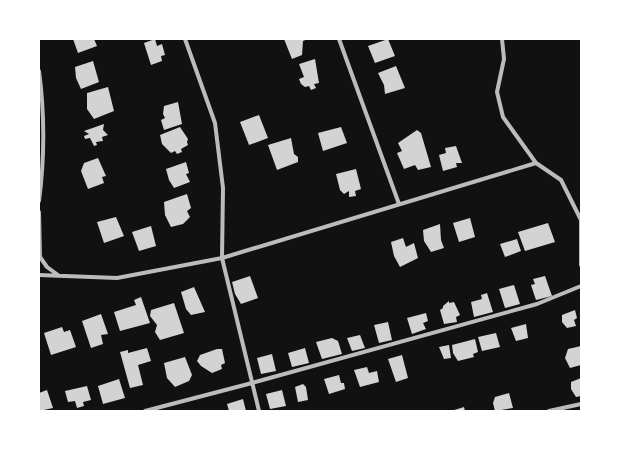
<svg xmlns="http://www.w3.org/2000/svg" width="620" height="450" font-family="Mulish,sans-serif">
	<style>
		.building { fill: #d3d3d3 }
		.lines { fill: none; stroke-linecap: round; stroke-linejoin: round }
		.minor { stroke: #bcbcbc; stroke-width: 4 }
	</style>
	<rect width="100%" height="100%" fill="#111"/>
	<path class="building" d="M73 39H94L97 46 78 53Z
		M155 39 157 46 162 44 165 55 161 56 162 61 151 65 144 43Z
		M284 39H308L303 41 302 55 292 59Z
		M388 39 395 56 375 63 368 46Z
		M315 59 319 83 314 84 316 88 311 90 309 86 305 87 301 84 299 79 304 77 299 64Z
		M93 61 99 82 81 89 76 78 75 67Z
		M396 66 405 88 385 94 384 85 378 73Z
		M108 87 114 111 94 119 87 109V93Z
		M178 102 182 124 164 130 161 120 165 118 163 114 164 106Z
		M259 115 268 138 249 145 240 122Z
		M104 124 103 130 108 135 102 137 103 141 96 142 97 145 94 146 90 138 85 139 84 136 89 134 84 131Z
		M180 127 188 139 187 142 188 145 181 149 182 152 177 154 175 151 171 153 162 144 160 135Z
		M341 127 347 143 323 151 318 133Z
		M417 130 421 133 431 167 418 170 415 165 404 169 397 153 402 151 398 143Z
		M291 138 294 154 298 157V162L277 170 268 145Z
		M456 146 462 163H456L457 167 443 171 439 155 446 153 445 148Z
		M98 158 106 176 102 177 104 183 88 189 81 171 84 163Z
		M186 162 189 173 186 174 190 182 174 188 169 180 166 169Z
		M356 169 361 189 355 191 356 196 349 197V191L344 194 340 190 336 174Z
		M187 194 191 208 187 211 190 217 183 224 171 227 165 215 164 202Z
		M116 217 124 236 104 243 97 222Z
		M470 218 475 237 459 242 453 223Z
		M548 223 555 242 525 251 518 232Z
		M440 224 441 240 444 248 431 252 424 241 423 230Z
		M151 226 156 246 139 251 132 232Z
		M403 238 406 247 414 243 418 258 400 267 394 256 391 242Z
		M517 239 521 251 505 257 500 244Z
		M250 276 258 298 241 304 235 294 232 282Z
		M545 276 552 296 536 300 531 285 535 284 533 279Z
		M514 285 520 304 505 308 499 289Z
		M194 287 205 312 191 315 186 309 181 292Z
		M487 293 493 312 474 317 471 302 482 299 481 295Z
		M141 297 150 323 120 331 114 312 136 305 134 300Z
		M449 301V303L454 302 460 315 456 317 457 322 444 324 440 310 443 308V306Z
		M174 303 184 333 160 340 155 332 157 325 150 316 151 310Z
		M575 310 577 318 574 320 576 326 567 328 562 322V315Z
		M426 313 428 321 423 323 426 329 412 334 407 318Z
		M101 314 108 334 101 335 103 344 91 348 82 321Z
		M388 322 392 340 379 343 374 325Z
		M526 324 528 338 516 341 511 328Z
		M62 327 64 332 70 330 76 347 51 355 44 333Z
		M496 333 500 347 482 351 478 337Z
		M360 335 365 348 352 351 347 338Z
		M332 338 338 341 342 354 322 359 316 342Z
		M475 339 478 352 473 354 474 357 458 361 453 353 452 345Z
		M449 345 451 358 444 359 439 347Z
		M581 346V365L570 368 565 358 568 349Z
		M147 348 151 361 138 365 143 385 130 388 120 352 128 350V353Z
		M305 348 309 363 292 367 288 353Z
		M217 349H222L225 363 221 365 222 369 212 373 201 366 197 361 200 355Z
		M272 354 276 371 261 374 257 358Z
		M402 355 408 378 396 382 388 359Z
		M185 357 192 375 189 381 175 387 167 378 164 363Z
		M367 367 369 373 377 371 379 382 360 387 354 370Z
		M339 375 341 383H344L345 389 329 394 324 379Z
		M581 378V396L576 397 571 389V382Z
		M119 379 125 398 103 404 98 386Z
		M303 384 306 387 308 400 298 402 295 387Z
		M87 386 91 400 83 402 84 406 77 408 75 401 68 402 65 391Z
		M47 390 53 408 39 411V393Z
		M282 390 286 406 270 409 266 394Z
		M509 393 513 408 495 411 493 403 495 397Z
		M243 399 246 411H229L227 404Z
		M464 407 465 411H451Z"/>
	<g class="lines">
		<path class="minor" d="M185 39 215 123 223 188 222 258 259 411
			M339 39 399 204
			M502 39 504 59 497 92 503 117 536 163 561 180 581 220V265
			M39 71C45 116 45 155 39 201
			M39 212 40 257 47 267 58 275
			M39 275 117 278 222 258 536 163
			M145 411 252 383 537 304 581 286
			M549 411 581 404"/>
	</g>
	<rect width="620" height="450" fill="none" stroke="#ffffff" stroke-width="80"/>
</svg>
